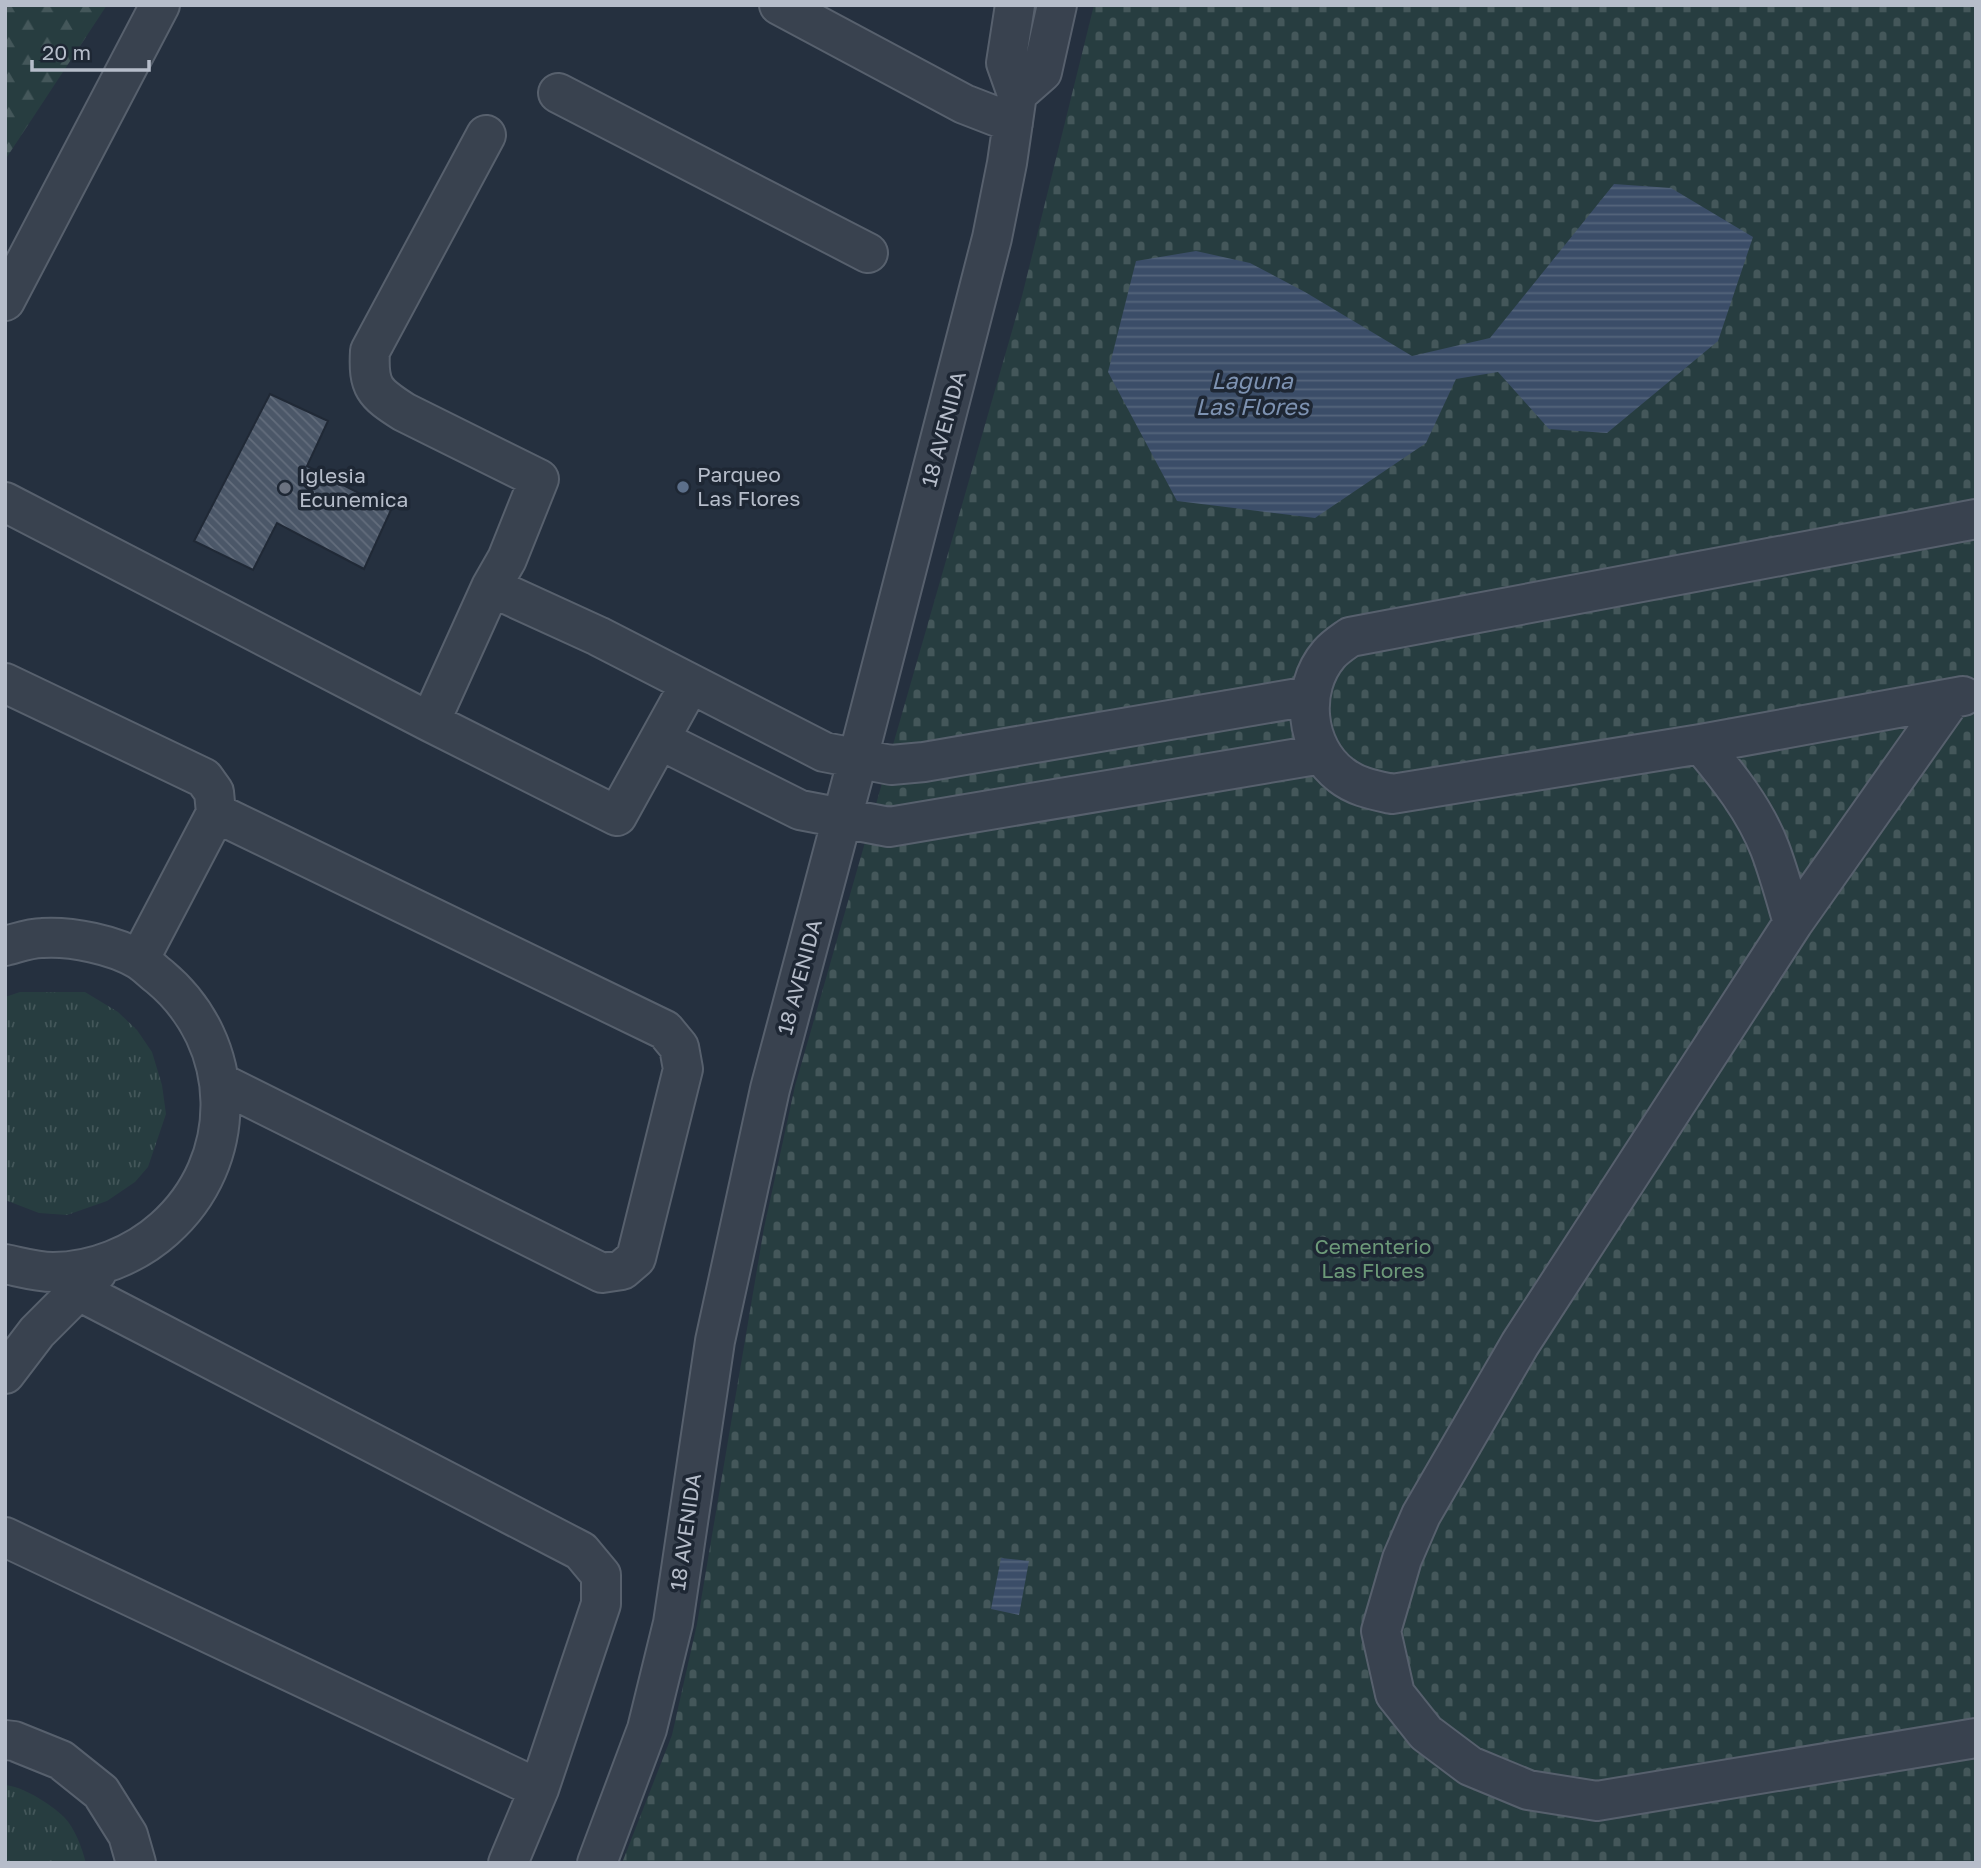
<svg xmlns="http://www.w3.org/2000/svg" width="1981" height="1868" font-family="'Golos Text',sans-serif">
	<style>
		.grass { fill: url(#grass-tufts) }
		.forest { fill: url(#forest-firs) }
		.cemetery { fill: url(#cemetery-stones) }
		.water { fill: url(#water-rules) }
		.building { fill: url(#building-back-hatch); stroke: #202936; stroke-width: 2 }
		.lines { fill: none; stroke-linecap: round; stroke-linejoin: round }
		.minor-casing { stroke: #57606d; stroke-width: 42 }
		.minor { stroke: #39424f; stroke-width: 38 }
		.service-dot { fill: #5c6f8a; stroke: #1e2734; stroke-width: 2.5 }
		.worship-dot { fill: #6b7280; stroke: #1e2734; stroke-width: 2.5 }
		.labels { text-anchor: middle; stroke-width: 7; stroke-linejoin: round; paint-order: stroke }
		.street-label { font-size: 21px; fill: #b6bdca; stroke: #1e2734 }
		.poi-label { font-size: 21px; fill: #b6bdca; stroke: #1e2734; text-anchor: start }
		.park-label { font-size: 21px; fill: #6d9a79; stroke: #1e2734 }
		.water-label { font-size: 23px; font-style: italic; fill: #7d92b1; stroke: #1e2734 }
	</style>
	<defs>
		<pattern id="grass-tufts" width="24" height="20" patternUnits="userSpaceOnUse" patternTransform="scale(1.75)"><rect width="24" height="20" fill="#273d40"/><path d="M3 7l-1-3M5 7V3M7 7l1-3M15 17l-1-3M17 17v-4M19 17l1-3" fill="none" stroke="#44575a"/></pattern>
		<pattern id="forest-firs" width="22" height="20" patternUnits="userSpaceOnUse" patternTransform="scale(1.75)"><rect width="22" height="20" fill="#273d40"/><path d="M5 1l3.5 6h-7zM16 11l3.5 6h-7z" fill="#44575a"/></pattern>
		<pattern id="cemetery-stones" width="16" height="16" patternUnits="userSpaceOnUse" patternTransform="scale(1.75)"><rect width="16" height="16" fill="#273d40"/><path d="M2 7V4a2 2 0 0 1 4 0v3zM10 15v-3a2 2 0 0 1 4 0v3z" fill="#44575a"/></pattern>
		<pattern id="water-rules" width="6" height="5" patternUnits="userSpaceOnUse" patternTransform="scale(1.75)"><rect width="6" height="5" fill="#3b4d68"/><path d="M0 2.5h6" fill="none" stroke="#55657c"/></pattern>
		<pattern id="building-back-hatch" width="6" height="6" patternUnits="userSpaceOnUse" patternTransform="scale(1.75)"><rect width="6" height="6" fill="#4b5768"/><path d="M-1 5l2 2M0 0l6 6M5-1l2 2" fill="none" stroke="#636d7c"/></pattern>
	</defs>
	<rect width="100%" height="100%" fill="#25303f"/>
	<path class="grass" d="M20 992H85L118 1012 137 1030 152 1052 162 1085 166 1114 148 1167 135 1182 107 1201 67 1215 39 1213 5 1200V997Z
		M5 1785C22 1786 51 1804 64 1817 75 1828 82 1848 86 1863H5Z"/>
	<path class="forest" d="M5 5H107L5 160Z"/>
	<path class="cemetery" d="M1094 5H1976V1863H622L672 1735 697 1624 764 1228 795 1086 1022 296Z"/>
	<path class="water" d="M1614 184 1671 188 1753 237 1718 341 1607 433 1549 429 1498 372 1456 379 1426 443 1315 518 1177 501 1108 372 1136 261 1196 251 1250 263 1305 292 1412 356 1490 338Z
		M1001 1558 1029 1561 1019 1615 991 1609Z"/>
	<path class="building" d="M270 394 328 421 307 466 391 510 364 569 277 523 253 570 194 541Z"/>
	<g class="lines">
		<defs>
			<path id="minor" d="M779 5 964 104 1013 123
				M558 93 868 253
				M1017 94 1042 72 1057 5
				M5 301 160 5
				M5 502 430 722 617 816 690 684
				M491 587 598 636 824 752 891 765 924 762 1310 696
				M5 683 204 778 214 792 216 813 139 960
				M1963 696 1701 744 1392 794C1374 790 1356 787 1341 775 1305 748 1299 689 1329 654 1335 647 1343 642 1350 637L1976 519
				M1951 699 1793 923 1520 1344 1421 1515 1402 1559 1381 1631 1395 1694 1426 1733 1470 1766 1528 1790 1597 1801 1976 1738
				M430 722 491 587 507 559 539 479 404 412C374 393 368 387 370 351L486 135
				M660 740 800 810 889 827 1322 754
				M1701 744C1728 776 1755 810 1770 849 1779 873 1786 899 1793 923
				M216 813 665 1030 679 1047 683 1069 636 1258 622 1270 602 1273 221 1083
				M5 946C17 943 30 938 42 938 71 936 115 945 139 960 147 965 153 972 160 977 239 1043 241 1161 164 1229 135 1255 93 1272 53 1272 37 1272 20 1267 5 1264
				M79 1291 581 1551 601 1575V1604L539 1789 508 1863
				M5 1374 37 1332 97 1272
				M5 1537 539 1789
				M5 1740 14 1741 61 1760 101 1792 128 1835 136 1863
				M597 1863 647 1729 673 1623 715 1341 770 1089 858 758 992 238 1007 163 1017 94 1006 63 1015 5"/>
		</defs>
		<use href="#minor" class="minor-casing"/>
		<use href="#minor" class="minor"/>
	</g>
	<circle class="service-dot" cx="683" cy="487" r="7"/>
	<circle class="worship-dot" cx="285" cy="488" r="7"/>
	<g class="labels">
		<g class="street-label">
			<text transform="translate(944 429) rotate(-75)" y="7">18 AVENIDA</text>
			<text transform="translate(800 977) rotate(-75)" y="7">18 AVENIDA</text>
			<text transform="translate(686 1532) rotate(-82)" y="7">18 AVENIDA</text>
		</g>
		<g class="poi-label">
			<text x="697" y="482">Parqueo<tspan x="697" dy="24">Las Flores</tspan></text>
			<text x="299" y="483">Iglesia<tspan x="299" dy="24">Ecunemica</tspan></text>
		</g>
		<g class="park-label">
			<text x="1373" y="1254">Cementerio<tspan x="1373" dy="24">Las Flores</tspan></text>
		</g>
		<g class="water-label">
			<text x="1252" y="389">Laguna<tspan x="1252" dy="26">Las Flores</tspan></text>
		</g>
	</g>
	<rect width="1981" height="1868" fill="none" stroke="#b6bdca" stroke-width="14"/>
	<path d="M32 60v10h117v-10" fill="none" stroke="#b6bdca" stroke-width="3.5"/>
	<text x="42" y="60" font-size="21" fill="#b6bdca" stroke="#1e2734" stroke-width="5" paint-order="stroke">20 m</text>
</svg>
